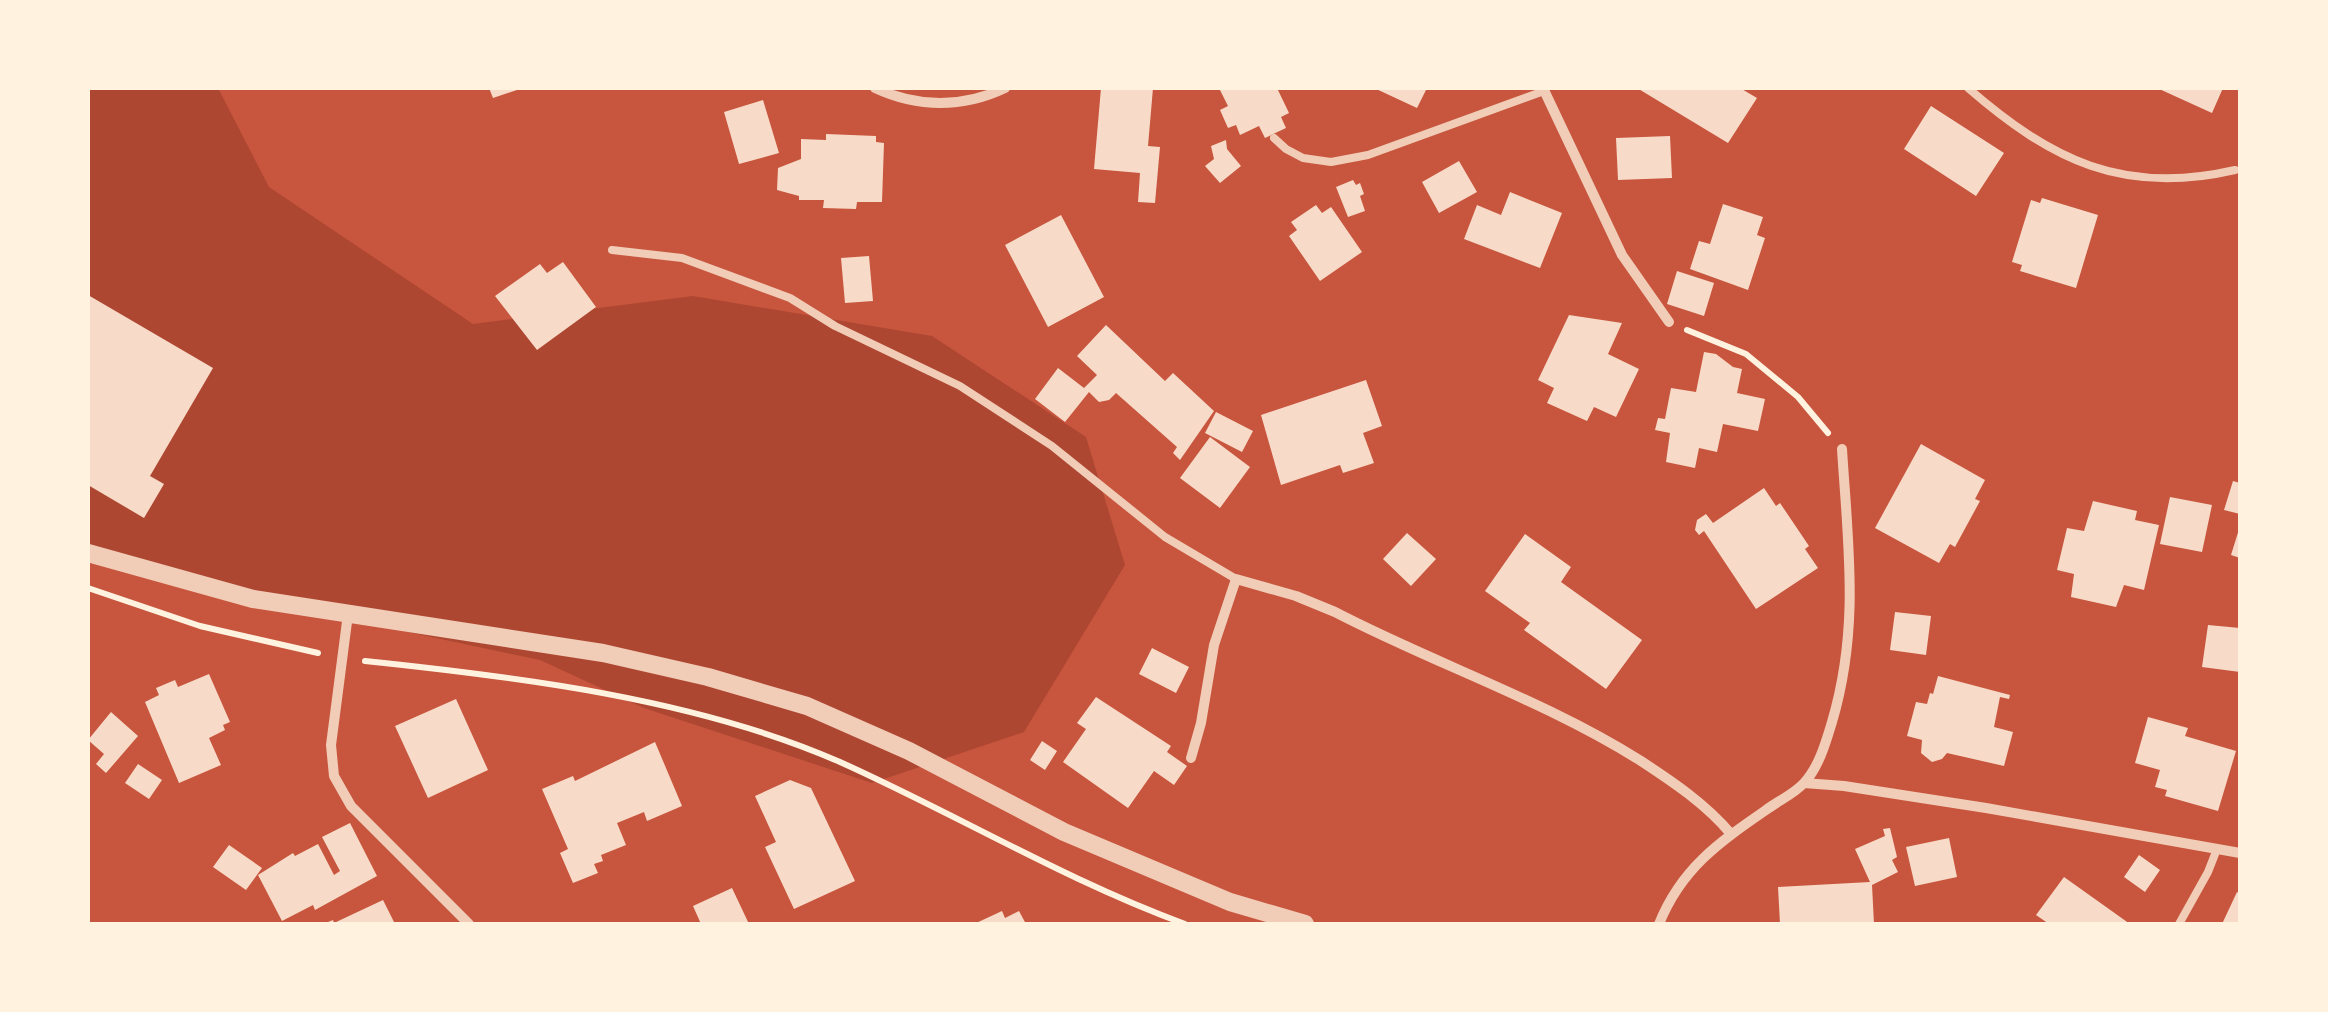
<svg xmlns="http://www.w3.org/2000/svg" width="2328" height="1012" font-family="'PT Sans',sans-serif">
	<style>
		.green { fill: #ae4732 }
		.building { fill: #f7dbc8 }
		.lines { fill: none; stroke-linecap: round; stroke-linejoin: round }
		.path { stroke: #fff3e0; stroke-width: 6 }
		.service { stroke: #f1ccb7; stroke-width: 8 }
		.minor { stroke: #f1ccb7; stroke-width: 10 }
		.tertiary { stroke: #f1ccb7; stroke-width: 18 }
	</style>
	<rect width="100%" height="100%" fill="#c8553d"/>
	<path class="green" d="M88 88H218L269 187 473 324 693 296 932 336 1086 437 1125 565 1024 732 872 783 644 708 540 660 300 609 88 555Z"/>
	<path class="building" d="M489 88H523L493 98Z
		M1101 88H1153L1148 146 1160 147 1155 203 1138 202 1140 173 1094 169Z
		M1219 88H1277L1289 113 1281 117 1286 128 1265 138 1259 126 1240 135 1236 125 1228 128 1220 110 1228 106Z
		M1374 88H1427L1417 108Z
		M1637 88H1740L1757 98 1728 143Z
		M2157 88H2223L2212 113Z
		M763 100 779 153 739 164 724 112Z
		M1931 106 2004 153 1976 196 1904 149Z
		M826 134 876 136V142L884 143 882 202H857L856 209 823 208 824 200H799V196L777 190 778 168 801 159V139L826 140Z
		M1670 136 1672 178 1618 180 1616 138Z
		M1226 140 1227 149 1241 166 1220 183 1205 166 1214 159 1211 146Z
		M1459 161 1477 192 1439 213 1422 182Z
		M1353 180 1356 185 1360 183 1364 194 1360 196 1365 211 1348 217 1336 187Z
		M1510 192 1562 213 1540 268 1464 239 1477 205 1501 215Z
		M2042 198 2098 215 2076 288 2020 271 2022 265 2012 262 2031 200 2040 203Z
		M1723 204 1763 217 1757 235 1765 238 1748 290 1690 269 1699 241 1710 244Z
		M1316 205 1322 213 1331 207 1362 252 1320 281 1289 236 1297 230 1291 222Z
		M1061 215 1104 297 1048 327 1005 245Z
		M869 256 873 301 845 303 841 258Z
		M563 262 596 307 537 350 495 296 540 264 547 273Z
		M1677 271 1714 283 1704 316 1667 304Z
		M88 295 213 368 150 476 164 484 144 518 88 485Z
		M1569 315 1622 323 1608 354 1639 369 1616 417 1594 407 1587 421 1547 403 1554 388 1538 380Z
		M1106 325 1165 381 1173 373 1214 411 1180 460 1173 453 1177 447 1116 393 1109 400 1099 402 1089 392 1065 422 1035 399 1058 368 1084 388 1097 375 1077 356Z
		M1704 352 1716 354 1733 367 1742 369 1737 393 1765 399 1758 431 1723 424 1717 452 1699 448 1695 468 1666 462 1670 433 1655 430 1658 418 1665 419 1671 388 1696 392Z
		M1366 380 1382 426 1363 433 1374 463 1343 473 1340 465 1281 485 1261 415Z
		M1216 412 1253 431 1242 452 1205 433Z
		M1210 437 1250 467 1220 508 1180 478Z
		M1921 444 1985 480 1975 499 1980 501 1955 547 1950 544 1939 563 1875 528Z
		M2233 481 2240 483V514L2224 510Z
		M1764 488 1776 506 1780 503 1809 546 1805 549 1818 568 1756 609 1704 531 1699 535 1695 530 1697 520 1706 514 1713 523Z
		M2170 497 2212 505 2202 552 2160 544Z
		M2093 501 2137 511 2135 520 2159 525 2144 590 2124 585 2116 607 2071 597 2074 574 2057 570 2067 528 2084 531Z
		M2240 526V558L2231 555Z
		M1407 533 1436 559 1411 586 1383 559Z
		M1525 534 1571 567 1561 582 1642 640 1606 689 1524 630 1530 623 1485 591Z
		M1895 612 1931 616 1926 655 1890 650Z
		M2208 625 2240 628V672L2202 667Z
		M1152 648 1189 667 1176 693 1139 674Z
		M209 674 230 722 223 725 225 730 209 738 221 765 179 783 145 702 159 695 156 688 175 680 178 687Z
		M1938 676 2010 695 2009 699 2000 697 1994 727 2013 732 2004 766 1947 753 1942 759 1932 762 1921 753 1922 740 1907 736 1916 702 1927 704 1930 693 1933 694Z
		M1096 697 1171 746 1167 752 1187 766 1174 785 1154 771 1128 808 1063 762 1086 729 1077 723Z
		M456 699 488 770 428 798 395 726Z
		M111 712 138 736 106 773 96 764 104 754 88 740Z
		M2148 717 2188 728 2185 736 2236 751 2218 811 2165 796 2167 790 2155 787 2160 770 2135 763Z
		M1042 741 1057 751 1045 770 1030 760Z
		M655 742 682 806 647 821 644 812 617 823 626 845 601 855 603 861 594 864 598 873 573 883 560 853 568 849 542 789 573 776 575 781Z
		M138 764 162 780 149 799 125 783Z
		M790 780 811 788 855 881 794 909 765 847 776 842 755 796Z
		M350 823 377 876 315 910 313 905 282 921 258 875 293 853 295 856 318 844 334 875 340 871 322 837Z
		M1890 828 1897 857 1892 860 1898 872 1872 885 1874 924H1780L1778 887 1870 882 1855 849 1885 836 1883 829Z
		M1949 838 1957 877 1915 886 1906 847Z
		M229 845 262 868 246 890 213 867Z
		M2139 855 2160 870 2145 892 2124 877Z
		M2064 877 2130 924H2049L2036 915Z
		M732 888 749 924H701L693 906Z
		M2237 892 2240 894V924H2222Z
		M383 900 395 924H323L333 920 334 923Z
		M1002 911 1005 918 1019 911 1026 924H974Z"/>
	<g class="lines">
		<path class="path" d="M1687 330 1746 354 1798 397 1828 433
			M88 588 200 626 318 653
			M365 661C519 677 697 699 840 762 956 814 1065 880 1185 924"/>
		<path class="service" d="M1968 88C2051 160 2123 196 2235 170
			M1274 138 1286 149 1303 158 1331 162 1368 155 1544 91
			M612 250 682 258 790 298 835 326 960 386 1052 446 1165 537 1236 579
			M2179 924 2208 872 2217 849"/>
		<path class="minor" d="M875 88C918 108 963 108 1005 88
			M1543 88 1622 255 1669 322
			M348 614 331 745 334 776 351 806 469 924
			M1191 758 1201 723 1214 645 1236 579 1296 596 1335 612C1435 664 1544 700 1641 761 1673 782 1706 804 1731 834
			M1804 783 1844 786 1986 808 2240 853
			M1659 924C1681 869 1718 843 1766 810 1778 801 1794 794 1804 783 1819 767 1826 742 1832 722 1860 628 1848 545 1842 449"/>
		<path class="tertiary" d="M88 553 253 599 603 653 708 677 807 706 909 751 1064 832 1230 902 1305 924"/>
	</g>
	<rect width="2328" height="1012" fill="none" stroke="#fff3e0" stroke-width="180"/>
</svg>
